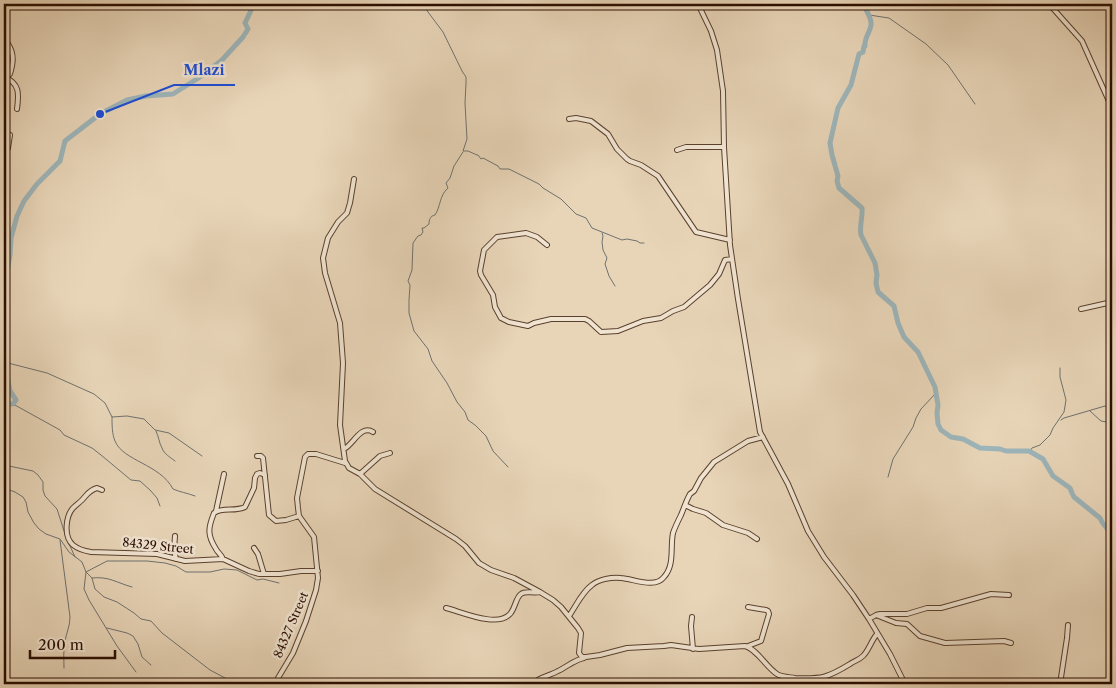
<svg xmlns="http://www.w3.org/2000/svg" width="1116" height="688" font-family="'Libre Caslon Text',serif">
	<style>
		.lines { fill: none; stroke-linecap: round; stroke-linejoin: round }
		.stream { stroke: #6f7270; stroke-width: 1 }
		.river { stroke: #9db5ba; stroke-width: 5 }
		.minor-casing { stroke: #5a402e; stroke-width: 6 }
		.minor { stroke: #f0e4d1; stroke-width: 4 }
		.labels { text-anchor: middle; stroke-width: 5; stroke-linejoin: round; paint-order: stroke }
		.street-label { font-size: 12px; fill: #2b0e00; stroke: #f0e4d1 }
		.leader { fill: none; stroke: #1d4ed8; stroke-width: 2 }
		.callout-dot { fill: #1d4ed8; stroke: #f0e4d1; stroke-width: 2 }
		.callout-label { font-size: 14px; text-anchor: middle; font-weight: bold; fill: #1d4ed8; stroke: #f0e4d1; stroke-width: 5; stroke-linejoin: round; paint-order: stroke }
	</style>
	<rect width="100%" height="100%" fill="#e8d5b8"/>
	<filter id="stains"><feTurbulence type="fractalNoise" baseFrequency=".004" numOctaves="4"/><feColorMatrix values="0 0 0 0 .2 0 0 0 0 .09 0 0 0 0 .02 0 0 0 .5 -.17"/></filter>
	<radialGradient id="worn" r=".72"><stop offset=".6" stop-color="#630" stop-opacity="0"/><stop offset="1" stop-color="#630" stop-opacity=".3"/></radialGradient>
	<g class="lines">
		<path class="stream" d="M422 4 443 32 462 71 466 77V83L465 103 467 139 463 151H468L477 155H478L481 159 483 158 498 166 500 169H509L539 184 543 188 561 199 576 214 586 218 592 228 622 240 627 239 637 241 640 243H644
			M869 15 889 18 926 44 948 65 975 104
			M463 152 454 166 450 178 446 183 448 188C439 196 441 206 435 215 430 216 429 220 429 224L424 228H422L423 232 421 235 418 236 413 243 412 270 408 281 410 285 409 300V313L414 331 428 349 432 361 447 383 457 402 465 412 468 420 475 425 486 436 493 451 508 467
			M602 233 603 236 602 242 603 250 607 258 605 264 609 276 615 286
			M4 362 47 373 94 394 105 403 112 417 127 416 144 419 155 430 169 433 202 456
			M13 404 60 430 64 435 92 448 101 455 131 480 140 481 150 490 157 498 160 506
			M1090 411 1101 421 1112 423
			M112 417C112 425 112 434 115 441 123 461 160 464 173 489 180 492 187 493 195 496
			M1061 420 1064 418 1105 406 1112 409
			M156 431C159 437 159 443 162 448 164 454 170 457 175 461
			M1030 451 1032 448 1040 445 1050 435 1053 428 1064 412 1066 400 1060 377V368
			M4 465 33 471 38 475 43 482V490L45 496 57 509 66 537 75 557
			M888 477 893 459 913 427 916 418 921 409 936 393
			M4 488 15 492 23 497 26 502 28 512 34 523 39 529 46 534 60 539 69 552 82 562 86 572 92 578 95 589 104 597 117 602 134 613 141 619 151 621 162 633 210 670 225 678 248 684
			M60 540 70 617C70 627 66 633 65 642 63 651 64 659 64 668
			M92 578C109 576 117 583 132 587
			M107 628 127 633 133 636 138 644 142 657 151 665
			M136 672 117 646 89 600 84 589 86 572 107 561H147L165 563 176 566 186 572H210L224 569 237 570 257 580 263 579 279 583"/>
		<path class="river" d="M864 5C866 11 872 18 871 25 870 33 864 38 865 46H864L863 52 859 54 851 85 838 108 830 143 832 155 838 176 837 181 839 188 862 208C863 217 859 226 861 235L875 263 877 275 876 283 878 292 894 306 898 323 904 337 918 352 935 387 938 405 937 413 938 424 941 430 951 437 963 439 980 448 1000 449 1006 451H1029L1043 459 1053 476 1070 488 1072 493 1074 497 1100 518 1102 522 1112 535
			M4 289 10 255 11 238 17 216 24 201 37 184 60 161 65 141 100 114 127 100 146 96 173 94 200 77 222 60 243 37 248 29 245 23 254 4
			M4 360 10 391 16 400 13 404H4
			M4 434C9 444 8 449 4 459"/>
		<defs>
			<path id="minor" d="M698 4 711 31 717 50 723 91 724 147 730 245 738 299 760 432 788 484 808 531 824 557 853 595 869 619 890 654 905 684
				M860 4H864
				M1049 4 1082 41 1112 108
				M4 77C20 83 19 94 17 109
				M5 78 10 74C13 64 15 54 8 44
				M569 119 576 118 591 121 608 134 617 149 627 159 630 161 641 165 658 176 696 232 730 240
				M677 150 686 147H724
				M4 154 8 148 10 135
				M354 179 350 203 347 213 338 222 328 238 323 258 325 273 340 323 343 363 340 425 345 461 349 468 360 474 375 489 456 539 465 546 479 563 491 570 514 578 540 592 553 600 561 607 578 628 581 633 579 653 582 657H586L600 655 627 648 664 646 671 645 699 649 745 646C757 649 766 667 777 674 782 677 789 677 795 678 822 679 827 678 850 664 854 661 859 660 863 656 869 650 871 641 877 634
				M547 245 537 237 526 233 497 237 484 250 480 271 481 275 493 295 495 307 501 318 509 322 528 326 534 323 551 319H585L589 321 601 332 618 331 643 321 661 318 673 311 684 307 710 285 719 274 725 260 732 259
				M1081 309 1112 302
				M344 449C353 445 361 424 373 432
				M257 456H261L263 458 269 515 276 521 286 520 299 516
				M360 474 380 456 390 453
				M102 490 97 488C89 490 87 495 82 500 79 503 76 505 73 508 66 516 63 536 73 545 78 549 85 551 91 552L157 554 185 561 223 559 249 571 259 574H280L301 571H318
				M685 505 693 509 706 513 723 525 748 533 757 539
				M216 511 224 474
				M175 536 174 550 176 559
				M254 548 258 554 264 574
				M223 559C221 554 218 553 216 549 207 535 208 528 214 513 222 507 235 512 245 507L254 488 255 478 257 474 260 473 265 475
				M748 607 766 610 768 611 769 614 761 641 748 646
				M446 608C462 612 497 628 510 614 515 609 516 597 521 594 526 590 534 594 540 592
				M876 615 896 623 907 624 920 636 945 643 1004 641 1011 643
				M569 616C576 606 582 592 592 585 599 579 612 577 621 578 634 579 655 589 664 577 675 565 670 547 673 533 675 527 678 521 681 515 684 508 686 501 690 494L694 491 701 478 714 462 748 441 763 437
				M692 617 691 626 693 649
				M869 619 876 615 880 614H907L927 608H941L991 594 1009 595
				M278 684V678L293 653 306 621 316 590 318 578 314 537 299 516 298 508 297 498 305 457 308 454H316L345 463
				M431 684H442
				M532 684C539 677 549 676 558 671 567 667 574 660 584 658
				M1060 684 1067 638 1068 625"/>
		</defs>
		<use href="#minor" class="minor-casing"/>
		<use href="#minor" class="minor"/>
	</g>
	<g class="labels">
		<g class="street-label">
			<text transform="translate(158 546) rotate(6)" y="4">84329 Street</text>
			<text transform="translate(291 625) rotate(-67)" y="4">84327 Street</text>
		</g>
	</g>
	<path class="leader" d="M100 114L174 85H235"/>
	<circle class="callout-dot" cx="100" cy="114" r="5"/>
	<g class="callout-label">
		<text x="204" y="75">Mlazi</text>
	</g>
	<rect width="1116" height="688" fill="none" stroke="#e8d5b8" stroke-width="20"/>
	<rect x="5" y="5" width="1106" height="678" fill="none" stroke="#2b0e00" stroke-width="2.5"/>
	<rect x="10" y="10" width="1096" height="668" fill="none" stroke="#2b0e00"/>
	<path d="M30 650v8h85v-8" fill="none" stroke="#2b0e00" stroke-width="2.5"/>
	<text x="38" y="650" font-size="15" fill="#2b0e00" stroke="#f0e4d1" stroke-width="4" paint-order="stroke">200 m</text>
	<rect width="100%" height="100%" filter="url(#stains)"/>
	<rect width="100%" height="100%" fill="url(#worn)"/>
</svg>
